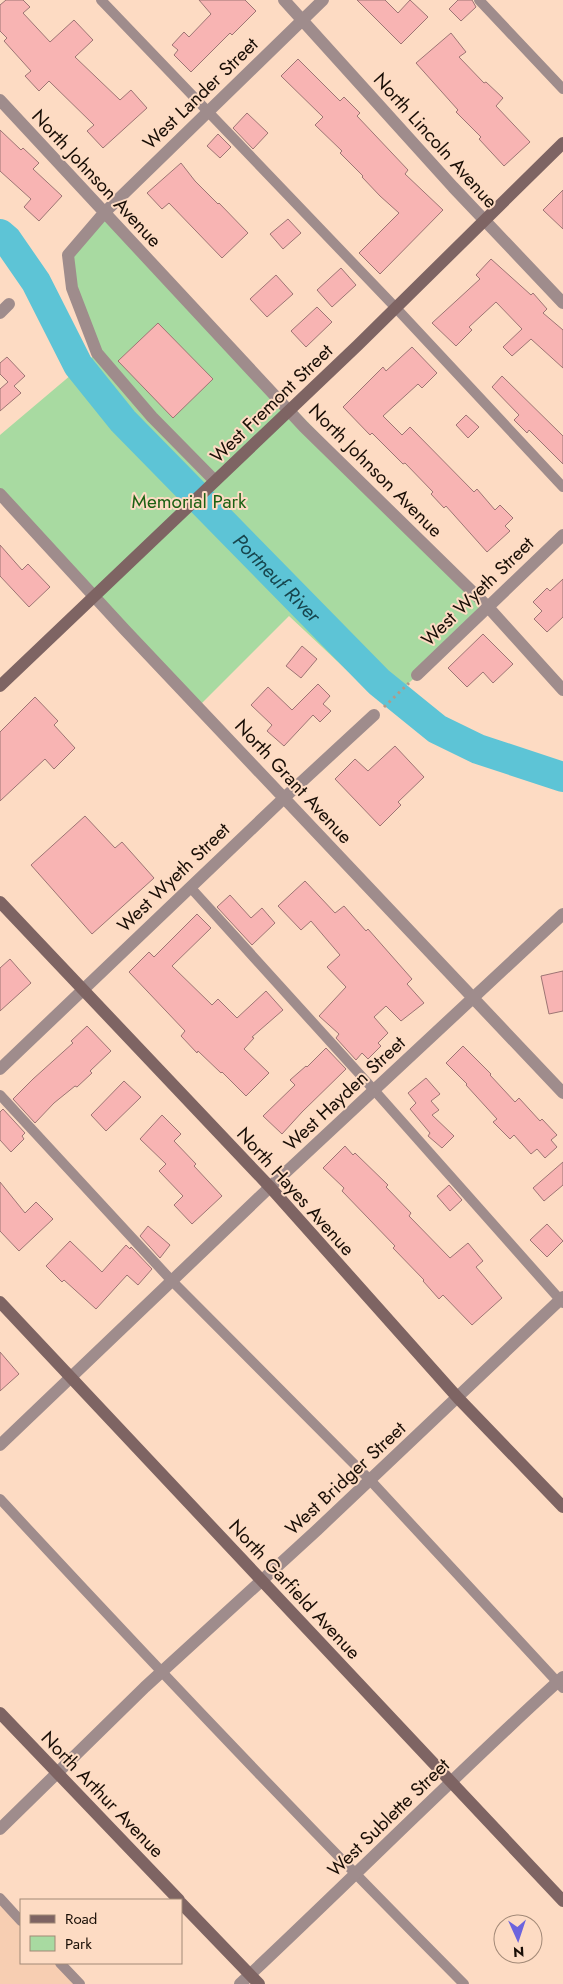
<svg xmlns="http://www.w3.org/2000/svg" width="563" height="1984" font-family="Jost,sans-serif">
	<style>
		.built { fill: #f7ceb2 }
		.green { fill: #a8daa1 }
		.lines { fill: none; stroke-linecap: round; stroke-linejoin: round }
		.river { stroke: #5dc4d6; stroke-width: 30 }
		.building { fill: #f8b4b3; stroke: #9d7574 }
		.path { stroke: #b49986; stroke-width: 3; stroke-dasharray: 2.5 4; stroke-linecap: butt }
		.lane { stroke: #9f8c8c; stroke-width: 10 }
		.street { stroke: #9f8c8c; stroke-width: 12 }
		.secondary { stroke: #7e6463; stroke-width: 12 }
		.labels { text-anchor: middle; stroke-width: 4; stroke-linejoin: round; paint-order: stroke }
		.street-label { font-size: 19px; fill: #190e06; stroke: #fddbc3 }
		.park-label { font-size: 19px; fill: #1c6114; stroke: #fddbc3 }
		.water-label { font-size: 20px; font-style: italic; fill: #17464e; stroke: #fddbc3 }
	</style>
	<rect width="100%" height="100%" fill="#fddbc3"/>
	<path class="built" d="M0 1898 21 1921V1963H60L80 1984H0Z"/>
	<path class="green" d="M104 213 488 607 385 706 289 616 198 707 0 494V435L97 353 68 255Z"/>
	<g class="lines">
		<path class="river" id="s1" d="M0 234 7 240 36 282 78 365 123 421 379 682 437 729 478 749 563 777"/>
	</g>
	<path class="building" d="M6 0H23L30 7 23 13 50 42 74 20 93 40 75 57 120 100 131 90 147 108 103 148 87 131 94 125 49 81 39 91 25 76 31 71 4 41 7 38 0 31V5Z
		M199 0H245L256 11 232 35 230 33 191 72 174 55 178 50 172 45 184 32 189 37 211 14Z
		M357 0H385L398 13 410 0 428 17 401 44Z
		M458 0H472L476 7 461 21 449 9Z
		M451 33 466 52 459 57 484 83 486 82 503 98 496 106 530 142 504 166 479 139 481 137 456 112 458 110 416 63Z
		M298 59 340 101 344 97 360 113 357 116 408 170 405 174 443 210 380 274 359 253 399 213 380 196 362 177 363 176 340 153 342 151 315 125 323 117 281 76Z
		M247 113 268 133 253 149 233 128Z
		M0 130 21 150 23 148 39 163 33 169 62 196 39 221 24 207 31 199 0 171Z
		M218 134 231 147 220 158 207 146Z
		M181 163 195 181 218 204 219 203 248 233 222 258 169 203 162 209 147 193Z
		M563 190V229L543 210Z
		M288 219 301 233 283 249 270 234Z
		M491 259 531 295 533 293 547 309 543 313 563 330V368L531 339 512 356 503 347 522 329 496 302 469 327 472 330 456 346 432 323 480 279 476 275Z
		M341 268 356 285 332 307 317 290Z
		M276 275 293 294 267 317 250 299Z
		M317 307 332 322 306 347 291 331Z
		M158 323 213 379 173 418 118 361Z
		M412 347 437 373 422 388 418 384 383 416 402 435 410 427 474 492 477 489 495 510 500 505 513 518 505 526 510 531 487 552 446 506 444 508 431 494 433 492 405 463 403 464 372 433 370 435 343 407 383 367 386 371Z
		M7 357 25 376 14 386 21 393 0 411V389L8 382 0 374V363Z
		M502 376 563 436V464L529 430 527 433 514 420 519 415 492 387Z
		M466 415 479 427 468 438 456 425Z
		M0 545 22 570 28 564 50 587 29 607 0 576Z
		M563 579V617L547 632 534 619 542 611 533 602 547 588 550 591Z
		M483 634 513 664 493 683 483 672 467 687 448 668Z
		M302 646 317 659 301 678 286 666Z
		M318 684 330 696 323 704 331 711 320 722 313 715 284 746 267 731 272 725 251 705 268 687 292 710Z
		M35 697 58 721 54 725 75 748 54 769 45 759 0 801V732Z
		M395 746 424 777 398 802 401 805 380 826 335 779 355 759 368 771Z
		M85 816 115 848 122 842 154 878 92 934 31 865Z
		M305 881 335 913 344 906 366 931 368 929 412 979 407 984 424 1003 401 1021 386 1006 374 1017 388 1033 378 1043 381 1046 368 1059 362 1053 356 1060 336 1038 339 1034 319 1016 346 987 327 967 340 955 311 921 301 930 278 906Z
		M230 895 251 918 262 908 275 923 252 945 217 907Z
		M197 914 211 928 172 966 212 1005 218 999 237 1018 266 991 283 1010 252 1037 254 1038 244 1049 269 1073 246 1096 222 1072 221 1073 198 1051 197 1053 181 1036 185 1031 129 972 149 952 154 957Z
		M10 959 31 983 0 1011V968Z
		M563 971V1011L549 1014 541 976Z
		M87 1026 111 1051 90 1071 92 1073 77 1087 75 1086 54 1103 35 1123 13 1099 33 1079 73 1043 71 1041Z
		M463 1046 491 1074 490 1075 515 1102 519 1098 540 1121 542 1119 557 1135 551 1140 557 1147 545 1158 537 1149 531 1154 514 1135 510 1139 493 1122 497 1119 466 1085 467 1084 446 1063Z
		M326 1048 346 1069 302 1112 282 1134 263 1116 295 1085 290 1080 306 1066 307 1067Z
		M426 1078 440 1094 431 1101 439 1110 432 1115 454 1136 442 1148 428 1136 430 1133 410 1109 416 1103 408 1093Z
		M124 1081 141 1097 106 1131 91 1115Z
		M3 1109 25 1133 22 1136 24 1139 11 1152 0 1140V1112Z
		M162 1115 181 1134 174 1141 196 1164 194 1166 222 1196 192 1224 174 1205 183 1196 159 1171 166 1164 140 1139Z
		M345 1146 353 1155 355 1153 388 1185 386 1187 411 1213 409 1216 450 1258 468 1243 483 1261 476 1267 502 1298 472 1325 443 1295 439 1299 423 1281 424 1280 393 1248 395 1246 342 1191 344 1188 323 1168Z
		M563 1162V1185L544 1201 533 1188Z
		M0 1182 25 1213 36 1202 53 1219 19 1251 0 1231Z
		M449 1185 462 1200 450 1211 437 1196Z
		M547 1224 563 1241 547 1257 530 1240Z
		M148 1226 170 1245 160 1258 140 1236Z
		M70 1241 102 1272 126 1245 130 1249 131 1247 152 1269 138 1285 127 1275 96 1309 64 1280 62 1282 46 1266Z
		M0 1352 19 1374 0 1391Z"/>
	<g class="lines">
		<path class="path" d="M384 707 409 683"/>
		<path class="lane" d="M101 0 396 308 563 487
			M479 0 563 89
			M190 887 374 1090 563 1303
			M0 1095 172 1281 370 1480 563 1688
			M0 1499C152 1663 306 1825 464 1984
			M0 1898 21 1921
			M60 1963 80 1984"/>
		<path class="street" d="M284 0 453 187 563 303
			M0 100 304 427 488 607 563 690
			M0 313 9 304
			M215 481 152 417 97 353 72 288 68 255 104 213 323 0
			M0 494 125 630 563 1093
			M417 675 563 535
			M0 1069 284 798 374 715
			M0 1445 270 1187 563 914
			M0 1829 145 1687 317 1530 563 1297
			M240 1984C349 1882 453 1777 563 1677"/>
		<path class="secondary" d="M0 686 358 345 563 143
			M0 902 270 1187 458 1398 563 1507
			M0 1302 563 1901
			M0 1713 179 1900
			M181 1903 259 1984"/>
	</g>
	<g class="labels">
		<g class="street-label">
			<text transform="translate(200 93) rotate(-44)" y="7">West Lander Street</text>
			<text transform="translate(436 140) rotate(48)" y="7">North Lincoln Avenue</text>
			<text transform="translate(97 178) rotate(47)" y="7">North Johnson Avenue</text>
			<text transform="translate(271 403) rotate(-44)" y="7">West Fremont Street</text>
			<text transform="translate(376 470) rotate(45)" y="7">North Johnson Avenue</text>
			<text transform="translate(477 591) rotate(-44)" y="7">West Wyeth Street</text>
			<text transform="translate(294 781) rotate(47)" y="7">North Grant Avenue</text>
			<text transform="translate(173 877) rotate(-44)" y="7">West Wyeth Street</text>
			<text transform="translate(344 1093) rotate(-43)" y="7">West Hayden Street</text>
			<text transform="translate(296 1191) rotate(48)" y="7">North Hayes Avenue</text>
			<text transform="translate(345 1478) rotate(-43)" y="7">West Bridger Street</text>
			<text transform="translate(295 1589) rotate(47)" y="7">North Garfield Avenue</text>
			<text transform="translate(103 1794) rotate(46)" y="7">North Arthur Avenue</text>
			<text transform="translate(388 1817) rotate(-44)" y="7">West Sublette Street</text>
		</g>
		<g class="park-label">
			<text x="189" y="508">Memorial Park</text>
		</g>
		<g class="water-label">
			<text dy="7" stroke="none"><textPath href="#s1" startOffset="445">Portneuf River</textPath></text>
		</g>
	</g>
	<rect x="20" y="1899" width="162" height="65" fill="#fddbc3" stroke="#a28977"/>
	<rect x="30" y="1915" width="25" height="8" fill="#7e6463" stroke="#a28977"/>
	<text x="65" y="1924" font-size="15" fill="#190e06">Road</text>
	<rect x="30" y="1936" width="25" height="15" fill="#a8daa1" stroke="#a28977"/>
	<text x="65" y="1949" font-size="15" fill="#190e06">Park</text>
	<g transform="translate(518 1939) rotate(177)"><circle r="24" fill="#fddbc3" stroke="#a28977"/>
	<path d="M0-4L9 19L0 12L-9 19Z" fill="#6c64dd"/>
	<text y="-8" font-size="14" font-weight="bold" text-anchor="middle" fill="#190e06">N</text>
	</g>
</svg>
